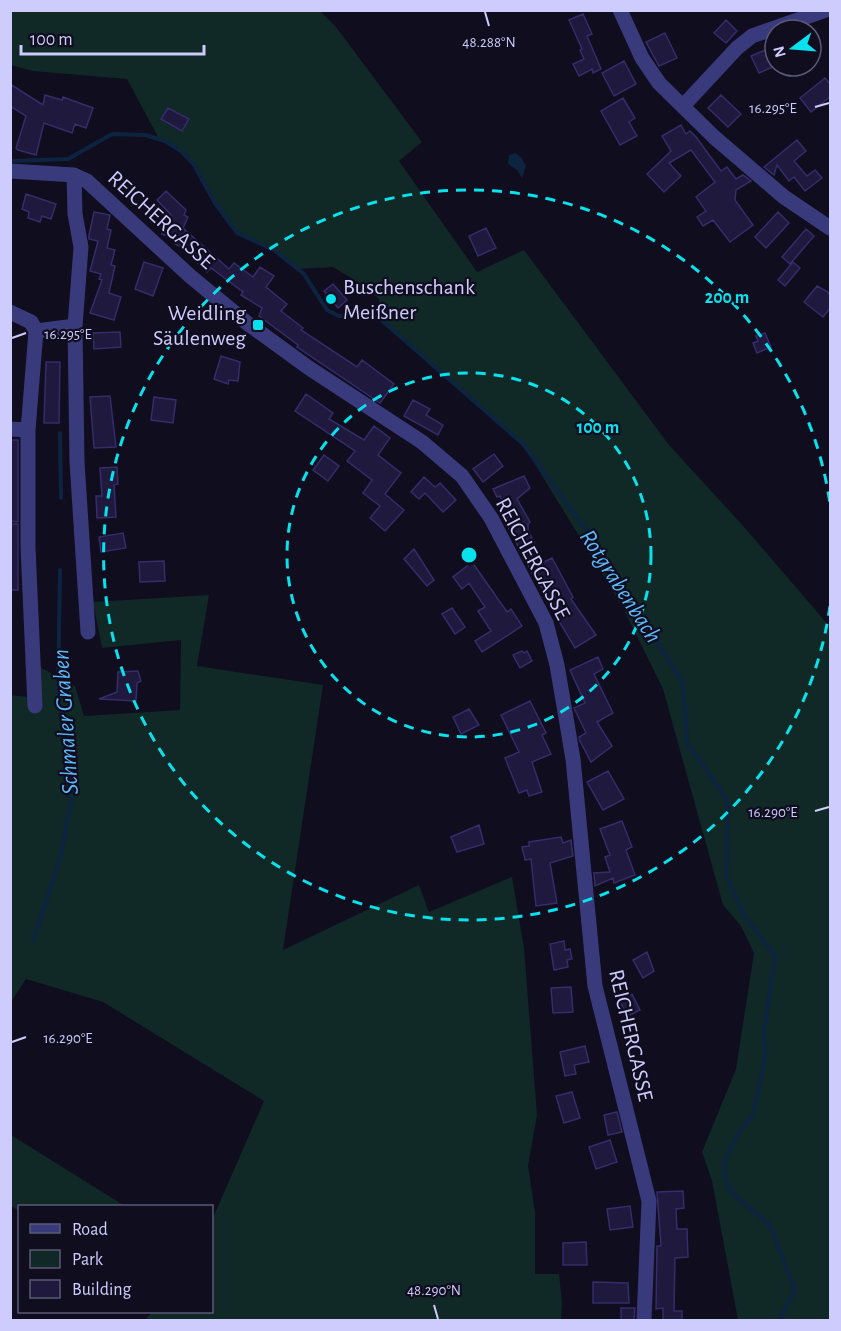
<svg xmlns="http://www.w3.org/2000/svg" width="841" height="1331" font-family="'Alegreya Sans',sans-serif">
	<style>
		.green { fill: #102826 }
		.water { fill: #0d2441 }
		.lines { fill: none; stroke-linecap: round; stroke-linejoin: round }
		.stream { stroke: #0d2441; stroke-width: 4 }
		.building { fill: #1f193e; stroke: #352c6a; stroke-width: 1.5 }
		.minor { stroke: #393a7c; stroke-width: 15 }
		.ticks { fill: none; stroke: #cecbfd; stroke-width: 2 }
		.ring { fill: none; stroke: #07e2ed; stroke-width: 3; stroke-dasharray: 10 8 }
		.poi-dot { fill: #07e2ed; stroke: #0f0d1e; stroke-width: 2 }
		.labels { text-anchor: middle; stroke-width: 4.5; stroke-linejoin: round; paint-order: stroke }
		.street-label { font-size: 22px; fill: #cecbfd; stroke: #0f0d1e }
		.poi-label { font-size: 22px; fill: #cecbfd; stroke: #0f0d1e; text-anchor: start }
		.water-label { font-size: 24px; font-style: italic; fill: #5db9fa; stroke: #0f0d1e }
		.ticks-label { font-size: 15px; text-anchor: middle; fill: #cecbfd; stroke: #0f0d1e; stroke-width: 4.5; stroke-linejoin: round; paint-order: stroke }
		.centre { fill: #07e2ed; stroke: #0f0d1e; stroke-width: 3 }
		.ring-label { font-size: 18px; text-anchor: middle; font-weight: bold; fill: #07e2ed; stroke: #0f0d1e; stroke-width: 4.5; stroke-linejoin: round; paint-order: stroke }
	</style>
	<rect width="100%" height="100%" fill="#0f0d1e"/>
	<path class="green" d="M10 11H320L336 27 422 142 399 161 477 272 524 250 669 445 745 528 830 627V1320H738L712 1181 702 1152 736 1069 754 953 741 926 723 905 663 689 623 608 522 443 379 318V299L364 286 333 267 299 269 273 248 235 231 211 198 193 164 179 149 158 137 127 79 32 71 11 65Z
		M209 595 197 666 323 685 283 950 419 885 429 912 512 877 524 948 537 1115 528 1166 535 1212V1274H559L562 1302 561 1320H145L152 1312H212V1220L264 1101 103 1002 26 979 11 1002 10 695 29 697 25 659 75 686 84 716 180 710 181 640 102 648 93 602Z
		M11 1135 125 1206H20L19 1211 11 1206Z"/>
	<path class="water" d="M515 153 521 157 526 166 522 178 517 170 508 164 509 155Z"/>
	<g class="lines">
		<path class="stream" d="M10 161 68 159 112 134 145 135 165 141 181 151 194 165 215 203 237 233 274 250 304 274 327 310 339 316 378 317 523 444 589 534 683 683 687 743 728 801 726 876 744 915 775 956 764 1032 765 1059 753 1115 738 1133 724 1163 725 1181 733 1194 770 1225 795 1290 779 1320
			M60 433 61 498
			M33 941 61 855 73 790 58 695 60 570"/>
	</g>
	<path class="building" d="M583 14 592 34 587 36 601 69 593 73 592 69 579 76 573 64 584 59 580 50 582 49 569 20Z
		M726 20 737 31 726 43 714 33Z
		M665 33 677 58 659 66 646 42Z
		M768 49 775 66 759 73 751 56Z
		M624 61 636 84 614 96 602 73Z
		M825 78 831 85V96L811 112 800 98Z
		M10 84 43 105 45 95 62 100 63 97 93 108 86 128 75 124 72 133 44 123 36 155 18 150 16 148 26 116 10 106Z
		M721 95 741 114 728 127 708 108Z
		M623 98 635 118 629 122 637 136 620 145 601 111Z
		M168 108 189 119 182 131 161 119Z
		M681 125 686 134 690 131 696 137 721 171 727 167 736 179 743 175 751 181 736 190 735 200 753 225 730 242 713 220 703 226 697 217 706 211 696 197 715 182 691 150 669 163 681 176 664 192 647 174 671 151 662 136Z
		M797 140 806 151 794 161 807 176 815 170 822 178 805 191 794 177 789 181 777 165 774 175 764 167Z
		M166 191 186 210 184 215 188 217 183 228 229 269 234 263 253 277 260 267 274 276 266 287 287 304 281 311 303 328 301 330 357 367 362 360 394 384 380 403 297 347 298 345 259 316 262 308 241 295 243 292 211 268 207 272 183 248 175 244 177 240 162 234 171 215 157 200Z
		M26 194 56 204 51 219 42 216 40 222 28 218 29 212 22 209Z
		M94 212 110 215 107 229 111 230 107 248 115 250 111 265 115 266 109 293 121 297 114 320 90 313 102 280 99 279 101 274 90 271 98 241 89 239V235Z
		M778 212 789 223 766 248 755 237Z
		M486 228 496 248 478 256 469 236Z
		M806 229 814 236 790 264 782 257Z
		M144 262 163 268 153 296 135 289Z
		M793 262 800 268 785 286 778 280Z
		M333 284 347 300 338 308 324 291Z
		M817 286 828 292 831 297V307L823 317 804 302Z
		M120 332 121 347 94 349 93 333Z
		M765 333 771 347 757 353 753 343 758 341 756 336Z
		M221 356 240 362 238 381 229 380 228 384 214 379Z
		M46 362H60L59 423H44Z
		M306 394 333 413 329 419 364 440 374 426 390 438 378 455 401 473 385 494 404 510 385 531 370 518 380 506 363 493 372 480 347 461 355 451 295 411Z
		M110 396 116 447 94 448 90 397Z
		M154 397 176 400 173 423 151 420Z
		M413 400 430 409 426 415 443 425 438 435 404 416Z
		M10 440H18V522L10 521Z
		M494 454 503 466 483 482 473 469Z
		M324 455 339 466 328 481 313 470Z
		M117 467 118 484 114 485 116 517 97 518 96 496H102L100 468Z
		M524 476 530 488 517 499 530 522 528 524V530L544 562 552 558 573 597 571 599 596 635 575 648 557 618 561 615 532 573 504 519 509 516 500 496 497 497 493 489Z
		M424 477 435 487 440 483 456 500 443 512 425 493 419 499 411 492Z
		M10 524H18V590H10Z
		M123 533 126 548 101 552 99 537Z
		M414 549 434 580 427 586 404 559Z
		M164 561 165 581 140 582 139 562Z
		M472 562 507 612 511 609 522 626 482 652 475 641 491 631 478 611 485 607 469 583 462 589 453 577Z
		M452 608 465 627 455 634 442 614Z
		M522 651 524 653 527 651 532 661 520 668 513 655Z
		M598 657 603 669 594 674 613 713 597 722 612 746 591 762 580 741 579 737 586 733 574 708 585 703 570 670Z
		M138 671 141 681 137 683 136 701 99 699 117 692 118 672Z
		M530 701 546 733 542 735 551 754 532 762 542 792 529 796 527 790 519 793 505 758 519 752 501 715Z
		M469 709 479 725 461 734 453 717Z
		M608 771 624 799 603 810 587 782Z
		M622 821 632 847 626 850 635 875 614 883 613 878 595 886 594 873 610 872 605 857 610 855 600 829Z
		M479 825 484 844 457 852 451 837Z
		M561 837 563 843 571 840 573 856 550 863 557 903 536 906 531 859 525 860 522 847 529 846V842Z
		M564 941 565 950 570 949 572 959 567 960 568 967 554 970 550 944Z
		M647 952 654 971 643 978 633 960Z
		M571 987 573 1012 553 1013 551 988Z
		M632 994 640 1010 628 1016 619 1000Z
		M585 1046 589 1062 574 1065 576 1074 565 1076 560 1052Z
		M572 1092 580 1118 564 1123 556 1096Z
		M617 1112 622 1132 608 1135 604 1115Z
		M610 1140 617 1162 596 1169 589 1147Z
		M683 1191 684 1208 676 1209 677 1229H687L688 1257 675 1258 674 1311H682V1320H663V1308L656 1309 657 1246H661L657 1192Z
		M630 1206 633 1227 610 1230 607 1209Z
		M586 1242 587 1265H563V1243Z
		M593 1282 628 1283 629 1303H593Z
		M621 1308H635L634 1320H621Z"/>
	<g class="lines">
		<path class="minor" d="M620 10 642 58 659 83 714 137 784 197 830 228
			M683 106 737 48 752 36 826 10
			M10 171 74 175 87 181 190 276 247 323 309 368 422 442 462 476 491 518 546 623 557 665 573 759 595 986 649 1201 644 1320
			M74 175 75 214 81 247 75 326 77 462 88 632
			M10 312 31 322 36 331 75 326
			M10 429 28 430
			M35 706 28 547V430L36 331"/>
	</g>
	<path class="ticks" d="M485 12 489 26M815 107 829 103M12 338 26 333M815 811 829 807M12 1042 26 1037M434 1305 438 1319"/>
	<g class="ring">
		<circle cx="469" cy="555" r="182"/>
		<path d="M830 606A365 365 0 1 1 830 504"/>
	</g>
	<g class="poi-dot">
		<circle cx="331" cy="299" r="6"/>
		<rect x="252" y="319" width="12" height="12" rx="3"/>
	</g>
	<g class="labels">
		<g class="street-label">
			<text transform="translate(162 219) rotate(42)" y="8">REICHERGASSE</text>
			<text transform="translate(534 558) rotate(62)" y="8">REICHERGASSE</text>
			<text transform="translate(632 1035) rotate(77)" y="8">REICHERGASSE</text>
		</g>
		<g class="poi-label">
			<text x="343" y="294">Buschenschank<tspan x="343" dy="25">Meißner</tspan></text>
			<text x="246" y="320" text-anchor="end">Weidling<tspan x="246" dy="25">Säulenweg</tspan></text>
		</g>
		<g class="water-label">
			<text transform="translate(621 586) rotate(57)" y="8">Rotgrabenbach</text>
			<text transform="translate(65 722) rotate(-94)" y="8">Schmaler Graben</text>
		</g>
	</g>
	<g class="ticks-label">
		<text x="489" y="47">48.288°N</text>
		<text x="773" y="113">16.295°E</text>
		<text x="68" y="339">16.295°E</text>
		<text x="773" y="817">16.290°E</text>
		<text x="68" y="1043">16.290°E</text>
		<text x="434" y="1295">48.290°N</text>
	</g>
	<circle cx="469" cy="555" r="9" class="centre"/>
	<g class="ring-label">
		<text x="727" y="303">200 m</text>
		<text x="598" y="433">100 m</text>
	</g>
	<rect width="841" height="1331" fill="none" stroke="#cecbfd" stroke-width="24"/>
	<rect x="18" y="1205" width="195" height="108" fill="#0f0d1e" stroke="#5b5977" stroke-width="1.5"/>
	<rect x="30" y="1224" width="30" height="9" fill="#393a7c" stroke="#5b5977" stroke-width="1.5"/>
	<text x="72" y="1235" font-size="18" fill="#cecbfd">Road</text>
	<rect x="30" y="1250" width="30" height="18" fill="#102826" stroke="#5b5977" stroke-width="1.5"/>
	<text x="72" y="1265" font-size="18" fill="#cecbfd">Park</text>
	<rect x="30" y="1280" width="30" height="18" fill="#1f193e" stroke="#5b5977" stroke-width="1.5"/>
	<text x="72" y="1295" font-size="18" fill="#cecbfd">Building</text>
	<g transform="translate(793 48) rotate(254)"><circle r="28" fill="#0f0d1e" stroke="#5b5977" stroke-width="1.5"/>
	<path d="M0-4.5L10 22L0 15L-10 22Z" fill="#07e2ed"/>
	<text y="-9" font-size="16" font-weight="bold" text-anchor="middle" fill="#cecbfd">N</text>
	</g>
	<path d="M21 45v9h183v-9" fill="none" stroke="#cecbfd" stroke-width="3"/>
	<text x="30" y="45" font-size="18" fill="#cecbfd" stroke="#0f0d1e" stroke-width="4.5" paint-order="stroke">100 m</text>
</svg>
